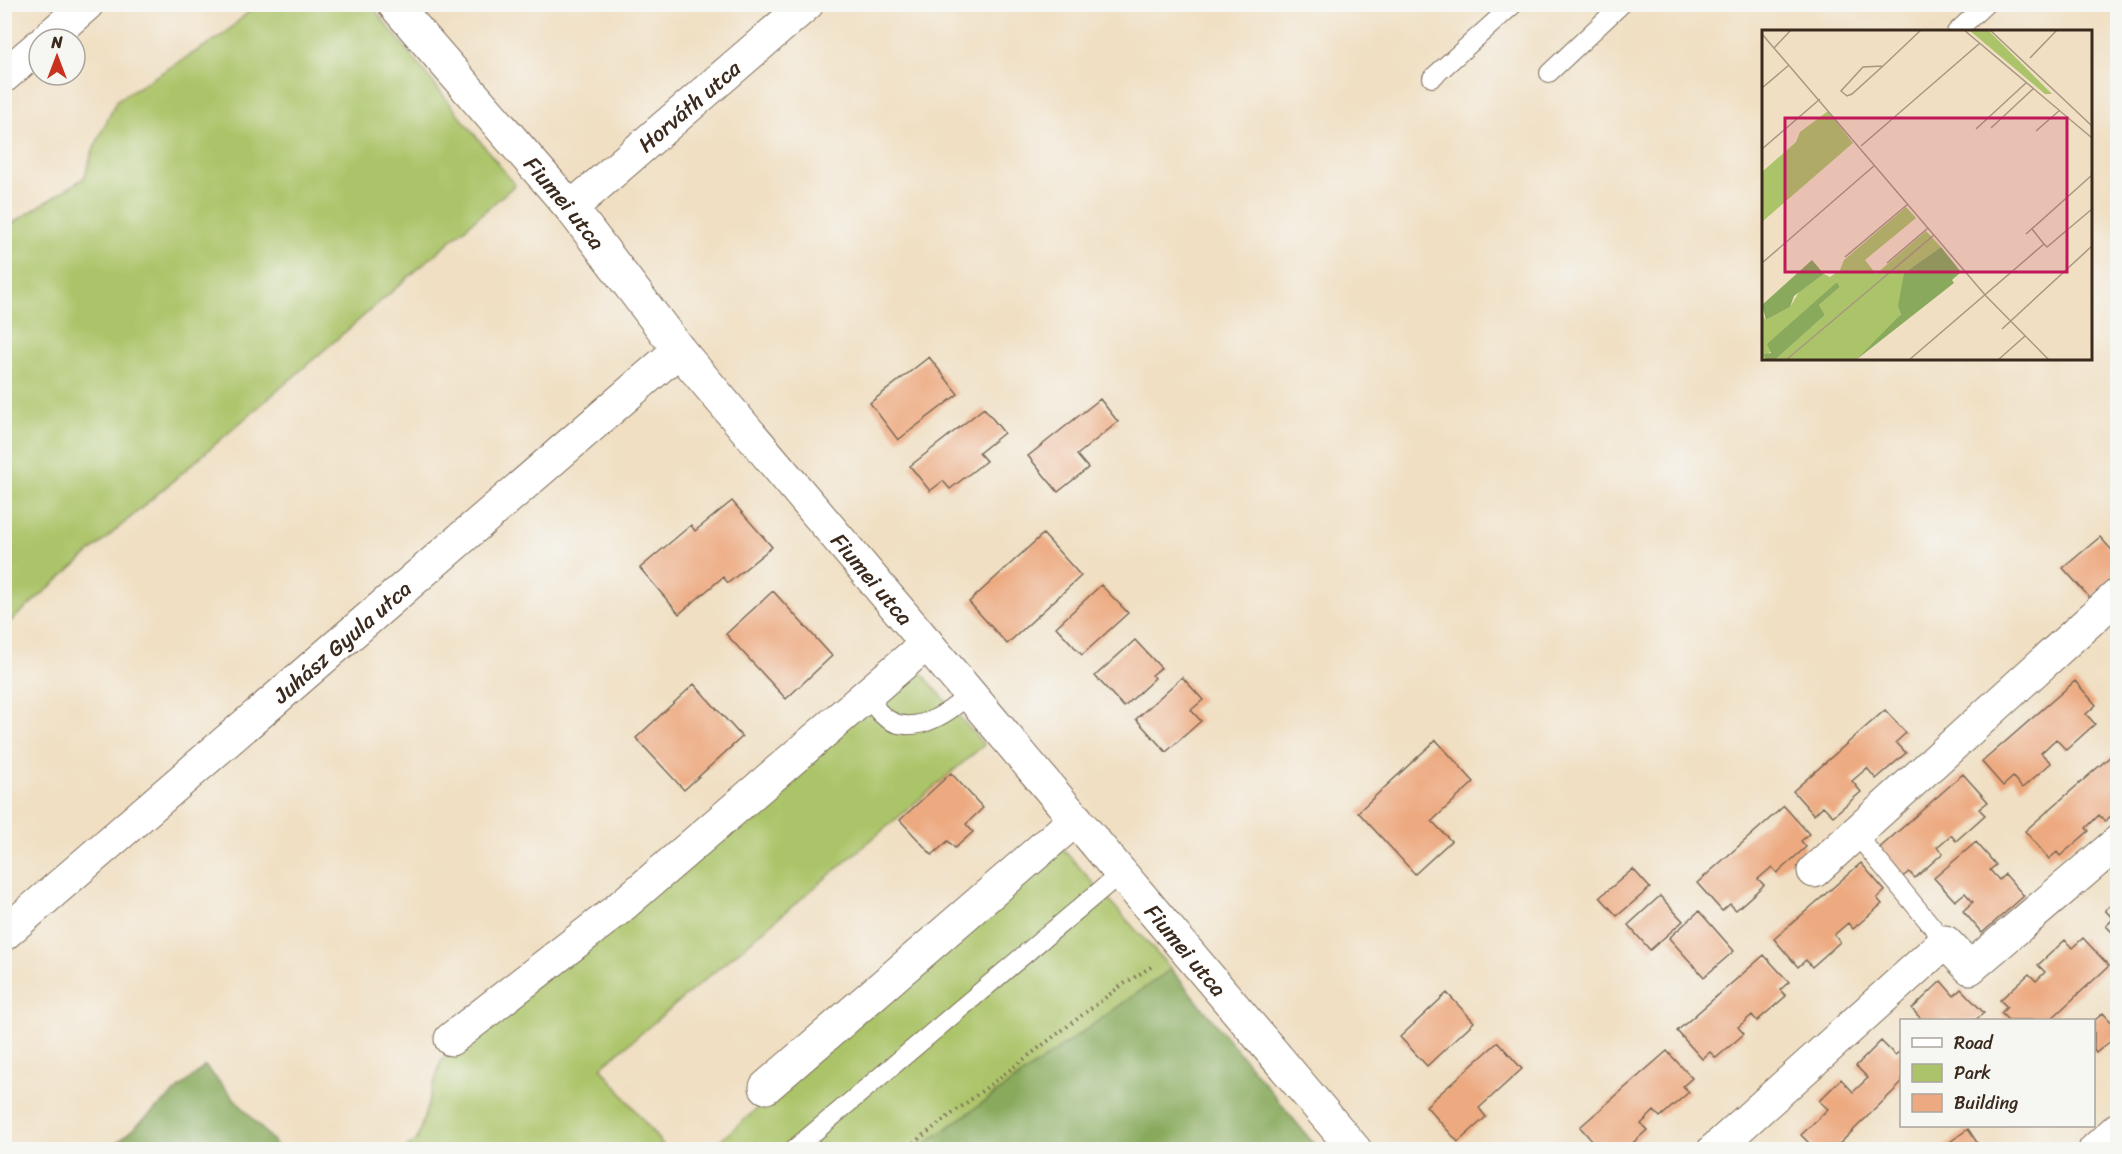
<svg xmlns="http://www.w3.org/2000/svg" width="2122" height="1154" font-family="Sriracha,sans-serif">
	<style>
		.green { fill: #acc469; stroke: #747744; stroke-width: 1.5 }
		.forest { fill: #89aa5d; stroke: #626a3e; stroke-width: 1.5 }
		.building { fill: #edaa81 }
		.lines { fill: none; stroke-linecap: round; stroke-linejoin: round }
		.service-casing { stroke: #7a6957; stroke-width: 20 }
		.minor-casing { stroke: #7a6957; stroke-width: 35 }
		.path { stroke: #7a6957; stroke-width: 4; stroke-dasharray: 1.5 4.5; stroke-linecap: butt }
		.service { stroke: #fff; stroke-width: 18 }
		.minor { stroke: #fff; stroke-width: 33 }
		.labels { text-anchor: middle; stroke-width: 6; stroke-linejoin: round; paint-order: stroke }
		.street-label { font-size: 22px; fill: #3b2a1e; stroke: #f6f6f2 }
		.inset-road { fill: none; stroke: #a89780; stroke-width: 1.5 }
		.view { fill: #c2185b; fill-opacity: 0.15; stroke: #c2185b; stroke-width: 3 }
		.inset-edge { fill: none; stroke: #3b2a1e; stroke-width: 3 }
	</style>
	<rect width="100%" height="100%" fill="#f6f6f2"/>
	<filter id="ink" filterUnits="userSpaceOnUse"><feTurbulence type="fractalNoise" baseFrequency=".0167" numOctaves="2"/><feDisplacementMap in="SourceGraphic" scale="12" xChannelSelector="R" yChannelSelector="G"/><feConvolveMatrix kernelMatrix="1 2 1 2 8 2 1 2 1" color-interpolation-filters="sRGB"/></filter>
	<filter id="wash" filterUnits="userSpaceOnUse"><feTurbulence type="fractalNoise" baseFrequency=".008" numOctaves="4" result="noise"/><feDisplacementMap in="SourceGraphic" scale="24" xChannelSelector="R" yChannelSelector="G"/><feGaussianBlur stdDeviation="1.35" result="paint"/><feColorMatrix in="noise" values="0 0 0 0 0 0 0 0 0 0 0 0 0 0 0 0 0 1.4 0 .05"/><feComposite in="paint" operator="in"/></filter>
	<g filter="url(#wash)">
		<rect width="100%" height="100%" fill="#f0dfc2"/>
		<path class="green" d="M257 4 371 5 515 185 5 626V228L84 178 93 150 117 100 223 35Z
			M913 663 984 745 601 1067 666 1149 403 1150 417 1140 441 1061 660 885Z
			M1062 848 1171 969 918 1149 709 1150Z"/>
		<path class="forest" d="M1171 969 1318 1149H918Z
			M205 1066 280 1149H110Z"/>
		<g id="blocks">
			<path class="building" d="M929 357 958 394 898 440 870 403Z
				M1100 399 1118 422 1077 455 1088 468 1058 492 1028 456Z
				M984 408 1004 433 979 453 986 461 950 489 943 481 930 491 910 466Z
				M732 501 772 547 728 583 723 577 679 614 640 568 691 525 695 531Z
				M1043 534 1081 576 1007 644 969 602Z
				M2100 537 2118 557V573L2090 598 2063 568Z
				M1101 585 1128 613 1082 655 1056 627Z
				M773 591 832 656 786 699 726 634Z
				M1135 640 1161 668 1152 675 1155 678 1124 707 1095 676Z
				M1182 677 1203 700 1191 710 1201 721 1166 752 1136 719Z
				M2075 681 2096 705 2086 714 2095 724 2066 750 2056 739 2041 753 2051 763 2022 788 2013 777 2003 786 1982 762Z
				M694 684 742 737 684 790 636 738Z
				M1885 710 1906 733 1896 742 1906 753 1876 779 1867 768 1852 781 1861 792 1833 816 1823 806 1814 815 1793 791Z
				M1436 740 1474 782 1432 821 1451 841 1415 874 1358 812Z
				M2112 755 2118 762V810L2105 821 2099 815 2086 828 2089 831 2060 856 2057 852 2049 859 2025 831Z
				M951 773 983 808 966 824 973 832 955 848 948 841 932 855 900 820Z
				M1963 774 1988 802 1979 809 1985 815 1956 841 1951 835 1937 847 1943 853 1915 878 1909 872 1901 878 1876 851Z
				M1784 806 1809 834 1801 841 1806 847 1777 873 1772 867 1758 879 1764 885 1736 910 1730 904 1722 911 1697 883Z
				M1976 842 1996 865 1990 870 1999 880 2005 874 2024 896 1982 933 1963 911 1973 902 1965 893 1955 901 1934 878Z
				M1861 863 1885 891 1877 898 1882 904 1853 929 1848 923 1834 935 1840 942 1812 967 1806 960 1798 967 1774 939Z
				M1633 869 1650 888 1617 916 1600 897Z
				M1660 896 1683 921 1650 950 1628 925Z
				M2118 899V938L2106 926 2113 919 2105 910Z
				M1699 911 1734 951 1704 977 1669 938Z
				M2083 938 2109 966 2050 1020H2008L2001 1013 2007 1007 2000 1000 2029 974 2036 981 2045 972 2038 965 2065 940 2072 948Z
				M1764 955 1789 982 1780 990 1786 996 1757 1021 1752 1015 1738 1027 1744 1034 1716 1058 1710 1052 1702 1059 1677 1031Z
				M1941 981 1954 996 1961 989 1984 1013 1975 1020H1922L1912 1009Z
				M1447 993 1474 1022 1427 1066 1400 1037Z
				M2103 1013 2118 1029V1035L2096 1053 2094 1050V1021Z
				M1881 1041 1895 1055 1902 1050V1083L1833 1150H1816L1801 1135 1828 1109 1819 1101 1841 1079 1853 1092 1868 1078 1856 1066Z
				M1498 1042 1522 1069 1479 1108 1486 1117 1458 1142 1426 1106Z
				M1667 1051 1692 1078 1683 1086 1689 1092 1660 1117 1654 1111 1641 1124 1647 1130 1625 1150H1600L1580 1127Z
				M1968 1129 1982 1150H1945L1943 1147Z"/>
		</g>
	</g>
	<g filter="url(#ink)">
		<use href="#blocks" fill-opacity="0" stroke="#7a6957" stroke-width="1.5"/>
		<g class="lines">
			<defs>
				<path id="service" d="M1956 32 1986 4
					M1549 73 1622 4
					M1432 78 1514 4
					M876 687 875 707C902 744 945 717 969 694
					M1856 834 1945 942
					M793 1150 1121 873"/>
				<g id="minor">
					<path id="s1" d="M394 4 571 208 679 350 1355 1150"/>
					<path d="M47 39 87 4"/>
					<path d="M4 76 39 46"/>
					<path id="s2" d="M571 208 807 4"/>
					<path d="M1814 871 2118 595"/>
					<path id="s3" d="M4 934 679 350"/>
					<path d="M451 1039 617 910 927 643"/>
					<path d="M766 1087 1076 819"/>
					<path d="M1714 1150 1945 942 1970 968 2118 842"/>
					<path d="M2095 1150 2118 1129"/>
				</g>
			</defs>
			<use href="#service" class="service-casing"/>
			<use href="#minor" class="minor-casing"/>
			<path class="path" d="M904 1150 1122 985 1154 965"/>
			<use href="#service" class="service"/>
			<use href="#minor" class="minor"/>
		</g>
	</g>
	<g class="labels">
		<g class="street-label">
			<text dy="8" stroke="none"><textPath href="#s2" startOffset="156">Horváth utca</textPath></text>
			<text dy="8" stroke="none"><textPath href="#s1" startOffset="262">Fiumei utca</textPath></text>
			<text dy="8" stroke="none"><textPath href="#s1" startOffset="748">Fiumei utca</textPath></text>
			<text dy="8" stroke="none"><textPath href="#s3" startOffset="447">Juhász Gyula utca</textPath></text>
			<text dy="8" stroke="none"><textPath href="#s1" startOffset="1234">Fiumei utca</textPath></text>
		</g>
	</g>
	<g transform="translate(1762 30)">
		<rect width="330" height="330" fill="#f0dfc2"/>
		<path d="M207 0H226L290 64H283ZM66 81 91 113 0 192V142L34 112 38 102ZM144 177 154 188 103 230 114 244 164 201 179 217 142 243 139 283 134 291 94 330H13L63 285 57 275 78 257 75 252 0 330V285L4 290 28 277 37 262 62 244 68 247 78 240 82 230Z" fill="#acc469"/>
		<path d="M179 217 199 242 190 250 192 253 94 330 139 284 136 276 142 243ZM50 230 62 244 32 266 28 277 4 290 0 275ZM75 252 78 257 57 275 63 285 13 330H3L2 324 9 323 5 314Z" fill="#89aa5d"/>
		<path class="inset-road" d="M202 0 330 108M228 0 330 96M0 4 224 266 287 330M12 18 29 0M268 28 295 0M121 36 101 37 79 61 85 66 90 64 121 36 159 0M0 58 27 35M229 98 272 58M214 99 265 52M274 101 298 80M99 116 218 13M0 119 58 69M270 199 282 214M264 204 330 145M83 227 146 174M0 233 113 135M125 233 166 198M240 299 330 216M24 330 172 205M147 330 282 214 285 217 330 179M236 330 263 306"/>
		<path class="view" d="M23 88H305V242H23Z"/>
		<rect width="330" height="330" class="inset-edge"/>
	</g>
	<rect width="2122" height="1154" fill="none" stroke="#f6f6f2" stroke-width="24"/>
	<rect x="1900" y="1019" width="195" height="108" fill="#f6f6f2" stroke="#aba49d" stroke-width="1.5"/>
	<rect x="1912" y="1038" width="30" height="9" fill="#ffffff" stroke="#aba49d" stroke-width="1.5"/>
	<text x="1954" y="1049" font-size="18" fill="#3b2a1e">Road</text>
	<rect x="1912" y="1064" width="30" height="18" fill="#acc469" stroke="#aba49d" stroke-width="1.5"/>
	<text x="1954" y="1079" font-size="18" fill="#3b2a1e">Park</text>
	<rect x="1912" y="1094" width="30" height="18" fill="#edaa81" stroke="#aba49d" stroke-width="1.5"/>
	<text x="1954" y="1109" font-size="18" fill="#3b2a1e">Building</text>
	<g transform="translate(57 57)"><circle r="28" fill="#f6f6f2" stroke="#aba49d" stroke-width="1.5"/>
	<path d="M0-4.5L10 22L0 15L-10 22Z" fill="#c8321e"/>
	<text y="-9" font-size="16" font-weight="bold" text-anchor="middle" fill="#3b2a1e">N</text>
	</g>
</svg>
